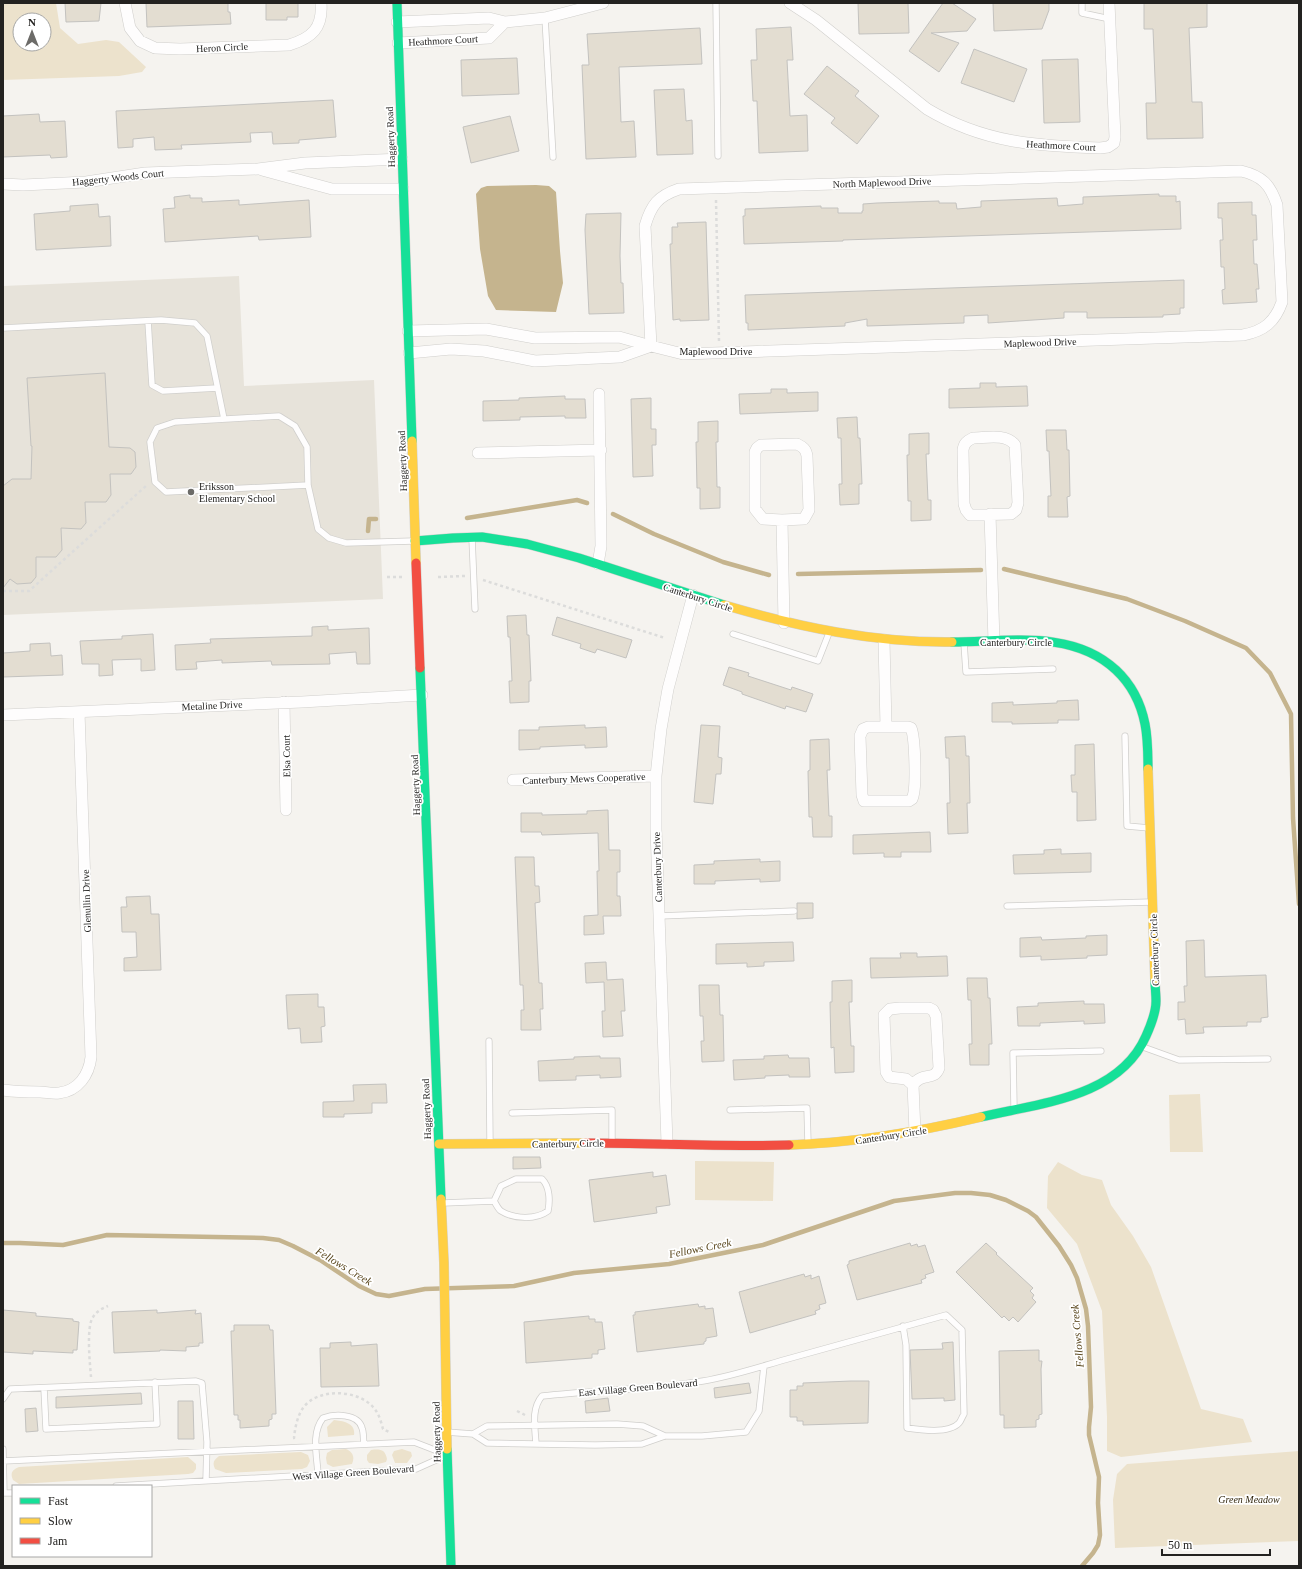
<svg xmlns="http://www.w3.org/2000/svg" width="1302" height="1569" font-family="Georgia,serif">
	<style>
		.built { fill: #e7e3da }
		.green { fill: #ece2cc; fill-rule: evenodd }
		.water { fill: #c5b48e }
		.lines { fill: none; stroke-linecap: round; stroke-linejoin: round }
		.stream { stroke: #c5b48e; stroke-width: 4.5 }
		.building { fill: #e3ddd1; stroke: #c3c2bf }
		.lane-casing { stroke: #d0cfcc; stroke-width: 7 }
		.street-casing { stroke: #d0cfcc; stroke-width: 12 }
		.fast-casing { stroke: #d0cfcc; stroke-width: 10 }
		.slow-casing { stroke: #d0cfcc; stroke-width: 10 }
		.jam-casing { stroke: #d0cfcc; stroke-width: 10 }
		.path { stroke: #dcdcdb; stroke-width: 2.5; stroke-dasharray: 3 3; stroke-linecap: butt }
		.lane { stroke: #fefdfd; stroke-width: 5.5 }
		.street { stroke: #fefdfd; stroke-width: 11 }
		.fast { stroke: #16e098; stroke-width: 9 }
		.slow { stroke: #ffcf43; stroke-width: 9 }
		.jam { stroke: #f24e42; stroke-width: 9 }
		.poi-dot { fill: #6c6b68; stroke: #fff; stroke-width: 1.5 }
		.labels { text-anchor: middle; stroke-width: 3.5; stroke-linejoin: round; paint-order: stroke }
		.street-label { font-size: 10px; fill: #232220; stroke: #fff }
		.poi-label { font-size: 10px; fill: #232220; stroke: #fff; text-anchor: start }
		.park-label { font-size: 10px; font-style: italic; fill: #33280f; stroke: #fff }
		.water-label { font-size: 11px; font-style: italic; fill: #58451b; stroke: #fff }
	</style>
	<rect width="100%" height="100%" fill="#f5f3ef"/>
	<path class="built" d="M239 276 244 386 374 380 383 599 3 615V286Z"/>
	<path class="green" d="M3 3H56L60 28 78 44 106 40 119 42 146 67 142 72 119 76 3 80ZM20 20H44V44H20Z
		M1200 1094 1203 1152H1170L1169 1095Z
		M695 1161 774 1162 773 1201 695 1200Z
		M1058 1162 1082 1175 1102 1180 1111 1205 1133 1236 1151 1267 1201 1409 1243 1419 1252 1442 1121 1457 1107 1451V1417L1102 1311 1077 1244 1047 1208 1048 1176Z
		M334 1420C343 1421 356 1423 354 1435L328 1437 327 1427Z
		M346 1449C353 1452 355 1457 352 1464L333 1467 327 1464 326 1458 327 1453 332 1450Z
		M402 1449 411 1452 412 1456 407 1463H395L392 1455 394 1451Z
		M371 1450C380 1449 385 1449 387 1459L386 1462 378 1464 369 1463 367 1460V1455Z
		M1299 1451V1541L1115 1548 1113 1500 1117 1474 1127 1464Z
		M301 1452 308 1455 310 1461 307 1467 302 1469 226 1473 215 1469C212 1462 214 1460 219 1456Z
		M188 1457 196 1464V1469L193 1473 188 1474 19 1484 13 1480C10 1473 12 1470 19 1467Z"/>
	<path class="water" d="M536 185 549 186 556 192 560 251 563 283 556 312 496 310 488 296 480 249 476 194 481 188 487 186Z"/>
	<g class="lines">
		<path class="stream" d="M613 514 654 534 723 562 769 575
			M467 518 577 500 587 503
			M368 531 369 519H376
			M1004 569 1127 599 1185 621 1246 648 1270 673 1291 714 1293 818 1299 904
			M798 574 981 570
			M3 1243H20L63 1245 107 1235 263 1238 279 1240 293 1246 320 1260 359 1286 376 1294 389 1296 425 1289 514 1286 574 1273 669 1264 763 1245 894 1201 955 1193H971L990 1195 1006 1200 1028 1211 1036 1217 1059 1246 1071 1265 1077 1278 1086 1309 1088 1326 1091 1407 1089 1427V1435L1099 1477 1098 1503 1100 1535 1098 1545 1093 1553 1082 1566"/>
	</g>
	<path class="building" d="M65 3H101L99 21 66 22Z
		M146 3H228V12H230L231 24 147 27Z
		M266 3H298V17H287V20H266Z
		M858 3H908L909 33 859 34Z
		M943 3H952L976 19 967 31 931 33 959 43 939 72 909 51Z
		M993 3H1049V10L1042 29 994 31Z
		M1144 3H1207V27L1189 28 1192 102H1202L1203 138 1147 139 1146 103H1156L1153 29H1144Z
		M791 27 793 60H787L790 116 807 115 808 151 759 153 757 101H753L751 60H757L756 29Z
		M700 28 702 64 619 67 621 122 634 121 636 157 586 159 582 65H589L587 34Z
		M974 49 1027 69 1014 102 961 83Z
		M517 58 519 94 462 96 461 60Z
		M1078 59 1080 122 1044 123 1042 60Z
		M827 66 859 91 855 96 879 116 857 144 831 123 835 118 804 94Z
		M684 89 686 121 692 120 693 154 657 155 654 90Z
		M333 100 336 137 299 140V143L273 144 272 132 250 133 251 142 181 145 182 149 155 150 154 137 133 139V147L118 148 116 111Z
		M39 114 40 122 65 121 67 157 51 158 50 155 3 157V116Z
		M510 116 519 151 471 163 463 127Z
		M1159 194V196H1176V202L1180 201 1181 229 843 240V241L744 244 743 216H745V209L821 206V208H838V213H862V211H863V204L877 203 939 201V203H956L957 209 981 207V201L1057 198 1058 206 1083 204V197Z
		M190 195V198H202V202L239 200V205L309 200 311 237 259 240 258 236 165 242 163 209 175 208 174 197Z
		M1252 202V215H1256L1257 240H1253L1254 264H1257L1259 289H1256L1257 302 1223 304 1222 290 1225 289 1224 267H1221L1220 240H1223L1222 218H1218V203Z
		M98 204 99 217 110 216 111 246 36 250 34 214 70 211V206Z
		M621 213 620 256 621 283H623L624 313 589 314 585 230 586 214Z
		M706 222 709 320 680 321V319L673 320 670 244H672V227H678L677 223Z
		M1184 280V308H1180V314L1163 315V317L1087 318V312H1064V318L988 323V315L964 316V323L867 326V319L845 323V326L748 330V323H746L745 295Z
		M105 373 109 447 130 448 135 452 136 467 131 474H110L111 495 106 502H85L86 523 81 529 61 528 62 550 56 557H36V577L31 583 17 584 10 579 3 588V486L12 479H31L32 446H31L27 378Z
		M980 383H996V387L1027 386 1028 406 949 408V389L980 388Z
		M771 389H787V393L818 392V411L740 414 739 394 771 393Z
		M565 396V399H585L586 418H565V416L520 417V420L483 421V401L519 400V398Z
		M651 398V429H656V445H652L653 476 633 477 631 399Z
		M857 417 858 438H860L862 484H859V504L840 505 839 484H842L841 438H838L837 418Z
		M718 421V442H716L717 487H720V508L700 509V488H697L696 442H698V422Z
		M1046 430H1066L1067 450H1069L1070 496 1067 497 1068 517H1048V496H1051L1049 451H1047Z
		M929 433V454H926L928 500H931V520L911 521V501H908L907 455H909V434Z
		M526 615 527 635H529L531 681H529V702L510 703 509 681H512L510 637H508L507 616Z
		M557 617 632 640 626 658 597 649 595 653 580 648 581 644 552 635Z
		M328 626V630L369 628 370 664H357L356 652 329 654 330 664 272 665 271 661 222 663V660L196 662 197 669 176 670 175 645 211 643 210 639 312 636V627Z
		M153 634 155 670 141 671V659L112 660 113 675 99 676V664H82L80 641 122 639V636Z
		M50 643 51 656 62 655 63 675 3 677V653L30 651V644Z
		M729 667 749 673 748 676 791 690 792 687 813 694 806 712 786 706 785 709 742 694V692L723 685Z
		M1078 700 1079 720H1058V723L1012 724V722H992V703L1013 702V705L1057 703V701Z
		M585 725V728L606 727 607 747 585 748V745L540 747V749L519 750V730H539V727Z
		M701 725 720 726 718 757 722 758 721 774H716L713 804 694 802Z
		M965 736 966 756H969L970 803H967L968 833 948 834 947 803H950L949 758H946L945 737Z
		M829 739 830 770H827L829 816H832V837H813L812 817H809L808 771 810 770V740Z
		M1094 744 1096 820 1077 821V792H1072L1071 775H1075V745Z
		M608 810 609 850H620V872H617V896H620L621 916H603L604 934 584 935V916L598 915 597 871H599L598 833 542 835 541 832H521V813H542V815L587 814V811Z
		M930 832 931 852H901V857H884V853L853 854V835Z
		M1061 849V854L1091 853V872L1014 874 1013 855 1044 854V850Z
		M515 857H534L535 886H539L540 902 535 903 539 983H542L543 1009H540L541 1030H521V1010H524L523 985H520Z
		M760 859V862L780 861V881L760 882V879L715 881V884H694V865L714 864V861Z
		M150 896 151 914H159L161 970 124 971V958L137 957 136 932H122L121 907H127L126 897Z
		M797 903H813V918L797 919Z
		M1107 935V955L1087 956V958L1041 960V956L1020 957V938L1041 937 1042 940 1086 938V936Z
		M1204 940 1205 977 1266 975 1268 1017 1261 1018V1022H1247V1026L1203 1027 1204 1033 1186 1034 1185 1019 1178 1020V1002H1185L1184 986H1187L1186 941Z
		M793 942 794 961 764 962V966L747 967V963L716 964V944Z
		M900 953H917V957L947 956 948 976 871 978 870 958H901Z
		M606 962 607 980 623 979 625 1011H621L623 1036 603 1037 602 1011H605L604 982 586 983 585 963Z
		M967 978H987L988 998H990L992 1044H989V1065H970L969 1044H972L971 1000H968Z
		M852 980V1002H849L851 1046H854V1072L835 1073 834 1047 831 1048 830 1002H832V981Z
		M699 985H719L720 1015H723L724 1061 702 1062 701 1041H704L703 1016H700Z
		M318 994V1007H324L325 1026 321 1027 322 1042 301 1043 300 1028 288 1029 286 995Z
		M1084 1001V1004H1104L1105 1023 1084 1024V1021L1040 1023V1026H1018L1017 1007 1038 1006V1003Z
		M788 1055 789 1058H809L810 1077H789V1075L765 1076V1078L734 1080 733 1060 764 1059V1056Z
		M600 1056V1058H620L621 1077 600 1078V1075L576 1076V1080L539 1081 538 1061 574 1059V1057Z
		M386 1084 387 1103H372V1113L344 1114V1117H323V1102L354 1101 353 1085Z
		M513 1157H540L541 1168 513 1169Z
		M653 1172V1177L666 1175 670 1205 656 1207 657 1213 594 1222 589 1180Z
		M910 1243 911 1246 917 1244 918 1247 925 1245 934 1272 925 1275 926 1278 921 1280 922 1283 857 1300 847 1265 849 1264V1261Z
		M986 1243 997 1253 996 1254 1033 1288 1030 1291 1034 1295 1032 1298 1036 1302 1018 1322 1013 1317 1009 1321 1004 1316 1002 1318 956 1272Z
		M804 1274 805 1277 811 1275V1279L819 1276 826 1303 819 1305 820 1309 815 1311 816 1314 750 1333 739 1292Z
		M698 1304 699 1307 705 1306V1309L713 1308 717 1336 706 1338V1341L704 1342V1344L637 1352 633 1315H635V1312Z
		M3 1310 36 1313V1316L73 1319V1321L79 1322 77 1350H73V1353L33 1351V1354L3 1352Z
		M157 1310V1313L196 1310 195 1314 201 1313 203 1343H199V1346L186 1347V1351L160 1350V1351L114 1353 112 1312Z
		M589 1316V1319H595V1322H602L605 1349 598 1350V1354H592V1358L526 1363 524 1322Z
		M234 1325H269L270 1330H273L276 1414H272V1419L269 1420V1426L240 1428V1420H238V1415H234L231 1331H234Z
		M351 1342V1346L377 1344 379 1386 321 1387 320 1348H330V1343Z
		M953 1342 955 1400 944 1401V1398L912 1399 910 1350 943 1349 942 1343Z
		M1039 1350V1361H1042L1041 1369 1042 1414 1039 1415V1419L1036 1420V1427L1004 1428V1415H1000L999 1351Z
		M851 1381H869L868 1423 803 1425V1421H797V1417H790V1390H797V1386H803V1383Z
		M749 1383 751 1393 715 1398 714 1388Z
		M141 1393 142 1404 56 1408V1397Z
		M608 1398 610 1411 586 1413 585 1401Z
		M178 1401H193L194 1439H178Z
		M36 1408 38 1431 26 1432 25 1409Z"/>
	<g class="lines">
		<defs>
			<path id="lane" d="M716 3 718 156
				M1082 3V13L1110 19
				M545 18 553 157
				M148 321 152 385 163 391 217 388
				M3 328 161 320 195 323 207 336 224 419
				M308 485 166 492 155 482 150 442 157 428 175 422 279 416 295 426 307 447 308 485 318 529 329 538 346 543 413 541
				M472 538 475 609
				M733 634 818 661 829 633
				M964 643 966 672 1053 669
				M1125 736 1127 826 1149 828
				M1007 906 1151 902
				M659 916 794 911
				M489 1041 490 1143
				M1143 1047 1179 1060 1268 1059
				M1014 1107 1013 1053 1101 1051
				M730 1110 807 1108 808 1143
				M512 1113 612 1110V1142
				M443 1203 494 1201 501 1186 516 1179H542C550 1187 550 1201 548 1211 536 1220 514 1219 501 1211 498 1209 496 1204 494 1201
				M44 1388 46 1429 157 1424 155 1382
				M3 1399 10 1389 196 1381 202 1383 207 1442 206 1480
				M446 1432 473 1434 487 1443 595 1445 642 1444 665 1436H702L746 1432 759 1411 764 1366
				M473 1434 487 1426 617 1424 643 1426 665 1436
				M536 1444C535 1427 531 1409 542 1396 596 1390 650 1390 703 1381 733 1376 762 1366 791 1358 843 1344 894 1329 946 1315L962 1330 964 1414C962 1417 961 1421 959 1423 949 1434 921 1430 907 1428L906 1345 903 1326
				M3 1449 4 1493
				M3 1461 414 1442 445 1454
				M318 1474C317 1456 311 1433 323 1418 334 1414 358 1413 362 1428 364 1433 363 1439 364 1444
				M116 1486 416 1469 445 1456
				M3 1493H13"/>
			<path id="street" d="M125 3 130 28 140 41 155 48 180 49 289 45C312 38 323 28 321 3
				M790 3 816 20 927 109C984 143 1036 146 1100 148L1108 147 1114 143 1115 137 1109 3
				M397 22 489 18 505 22 545 18 603 3
				M398 43 489 38 505 22
				M262 170 332 189H403
				M3 184 23 185 86 182 145 173 258 169 305 163 402 159
				M408 331 486 329 535 338 619 337 651 346 683 354 1243 335C1264 331 1275 322 1282 302L1277 205C1270 184 1262 176 1241 171L679 189C658 196 651 205 645 226L651 346
				M409 353 451 349 484 351 535 361 620 357 651 346
				M973 438C986 438 1006 433 1015 445L1018 503 1016 510 1011 514 970 515 966 510 964 504 963 450C964 443 967 441 973 438Z
				M797 444C803 447 806 449 807 456L809 510 804 519 782 520 763 519 755 509V452L757 448 761 445Z
				M478 453 601 450
				M990 514 994 642
				M782 520 784 623
				M598 564 601 546 599 394
				M884 640 886 727
				M284 702 286 810
				M3 715 302 702 422 695
				M868 727H908L911 728C915 737 917 790 912 799L909 801H864L862 795 860 736 863 729Z
				M513 780 656 776
				M900 1008H929L933 1010 936 1016 939 1068C934 1082 923 1071 913 1085L906 1079 889 1077 886 1072 884 1015 890 1009Z
				M913 1085 915 1132
				M3 1090C16 1092 28 1092 40 1092 46 1092 53 1094 59 1093 78 1091 89 1075 91 1057L79 712
				M667 1143 656 829V776L661 729 668 689 693 595"/>
			<path id="fast" d="M397 3 412 441
				M415 541 453 538 482 537 527 544 579 558 724 605
				M952 642C1008 642 1072 629 1116 670 1131 684 1141 704 1145 724 1148 739 1148 754 1148 769
				M420 668 441 1199
				M981 1117C1039 1103 1119 1098 1146 1036 1151 1025 1156 1013 1156 1001 1156 994 1155 987 1155 980
				M447 1449 451 1566"/>
			<path id="slow" d="M412 441 416 563
				M724 605C799 627 874 643 952 642
				M1148 769 1155 980
				M439 1144 585 1143
				M789 1145C854 1143 918 1132 981 1117
				M441 1199 444 1263 447 1449"/>
			<path id="jam" d="M416 563 420 668
				M585 1143C653 1143 721 1147 789 1145"/>
		</defs>
		<use href="#lane" class="lane-casing"/>
		<use href="#street" class="street-casing"/>
		<use href="#fast" class="fast-casing"/>
		<use href="#slow" class="slow-casing"/>
		<use href="#jam" class="jam-casing"/>
		<path class="path" d="M716 200 719 341
			M387 577H402
			M438 577 465 576
			M483 580 665 638
			M3 591H29L147 485
			M91 1377C90 1364 86 1327 93 1317 97 1311 101 1309 108 1306
			M517 1411 525 1415
			M293 1438H294C295 1428 297 1417 303 1408 317 1388 357 1389 373 1407 379 1413 381 1422 383 1429L391 1433"/>
		<use href="#lane" class="lane"/>
		<use href="#street" class="street"/>
		<use href="#fast" class="fast"/>
		<use href="#slow" class="slow"/>
		<use href="#jam" class="jam"/>
	</g>
	<circle class="poi-dot" cx="191" cy="492" r="4"/>
	<g class="labels">
		<g class="street-label">
			<text transform="translate(443 40) rotate(-3)" y="4">Heathmore Court</text>
			<text transform="translate(222 47) rotate(-3)" y="4">Heron Circle</text>
			<text transform="translate(390 137) rotate(-92)" y="4">Haggerty Road</text>
			<text transform="translate(1061 145) rotate(3)" y="4">Heathmore Court</text>
			<text transform="translate(118 177) rotate(-6)" y="4">Haggerty Woods Court</text>
			<text transform="translate(882 182) rotate(-2)" y="4">North Maplewood Drive</text>
			<text transform="translate(1040 342) rotate(-2)" y="4">Maplewood Drive</text>
			<text x="716" y="355">Maplewood Drive</text>
			<text transform="translate(402 461) rotate(-92)" y="4">Haggerty Road</text>
			<text transform="translate(698 597) rotate(18)" y="4">Canterbury Circle</text>
			<text x="1016" y="646">Canterbury Circle</text>
			<text transform="translate(212 705) rotate(-3)" y="4">Metaline Drive</text>
			<text transform="translate(286 756) rotate(-91)" y="4">Elsa Court</text>
			<text transform="translate(584 778) rotate(-2)" y="4">Canterbury Mews Cooperative</text>
			<text transform="translate(415 785) rotate(-92)" y="4">Haggerty Road</text>
			<text transform="translate(657 867) rotate(-92)" y="4">Canterbury Drive</text>
			<text transform="translate(86 901) rotate(-92)" y="4">Glenullin Drive</text>
			<text transform="translate(1154 950) rotate(-92)" y="4">Canterbury Circle</text>
			<text transform="translate(426 1109) rotate(-92)" y="4">Haggerty Road</text>
			<text transform="translate(891 1135) rotate(-9)" y="4">Canterbury Circle</text>
			<text transform="translate(568 1143) rotate(-1)" y="4">Canterbury Circle</text>
			<text transform="translate(638 1387) rotate(-5)" y="4">East Village Green Boulevard</text>
			<text transform="translate(436 1432) rotate(-91)" y="4">Haggerty Road</text>
			<text transform="translate(353 1472) rotate(-4)" y="4">West Village Green Boulevard</text>
		</g>
		<g class="poi-label">
			<text x="199" y="490">Eriksson<tspan x="199" dy="12">Elementary School</tspan></text>
		</g>
		<g class="park-label">
			<text x="1249" y="1503">Green Meadow</text>
		</g>
		<g class="water-label">
			<text transform="translate(700 1248) rotate(-11)" y="4">Fellows Creek</text>
			<text transform="translate(344 1266) rotate(31)" y="4">Fellows Creek</text>
			<text transform="translate(1077 1336) rotate(-95)" y="4">Fellows Creek</text>
		</g>
	</g>
	<rect width="1302" height="1569" fill="none" stroke="#232220" stroke-width="8"/>
	<rect x="12" y="1485" width="140" height="72" fill="#ffffff" stroke="#a7a7a6"/>
	<rect x="20" y="1498" width="20" height="6" fill="#16e098" stroke="#a7a7a6"/>
	<text x="48" y="1505" font-size="12" fill="#232220">Fast</text>
	<rect x="20" y="1518" width="20" height="6" fill="#ffcf43" stroke="#a7a7a6"/>
	<text x="48" y="1525" font-size="12" fill="#232220">Slow</text>
	<rect x="20" y="1538" width="20" height="6" fill="#f24e42" stroke="#a7a7a6"/>
	<text x="48" y="1545" font-size="12" fill="#232220">Jam</text>
	<g transform="translate(32 32)"><circle r="19" fill="#ffffff" stroke="#a7a7a6"/>
	<path d="M0-3L7 15L0 10L-7 15Z" fill="#6c6b68"/>
	<text y="-6" font-size="11" font-weight="bold" text-anchor="middle" fill="#232220">N</text>
	</g>
	<path d="M1162 1549v6h108v-6" fill="none" stroke="#232220" stroke-width="2"/>
	<text x="1168" y="1549" font-size="12" fill="#232220" stroke="#ffffff" stroke-width="3" paint-order="stroke">50 m</text>
</svg>
